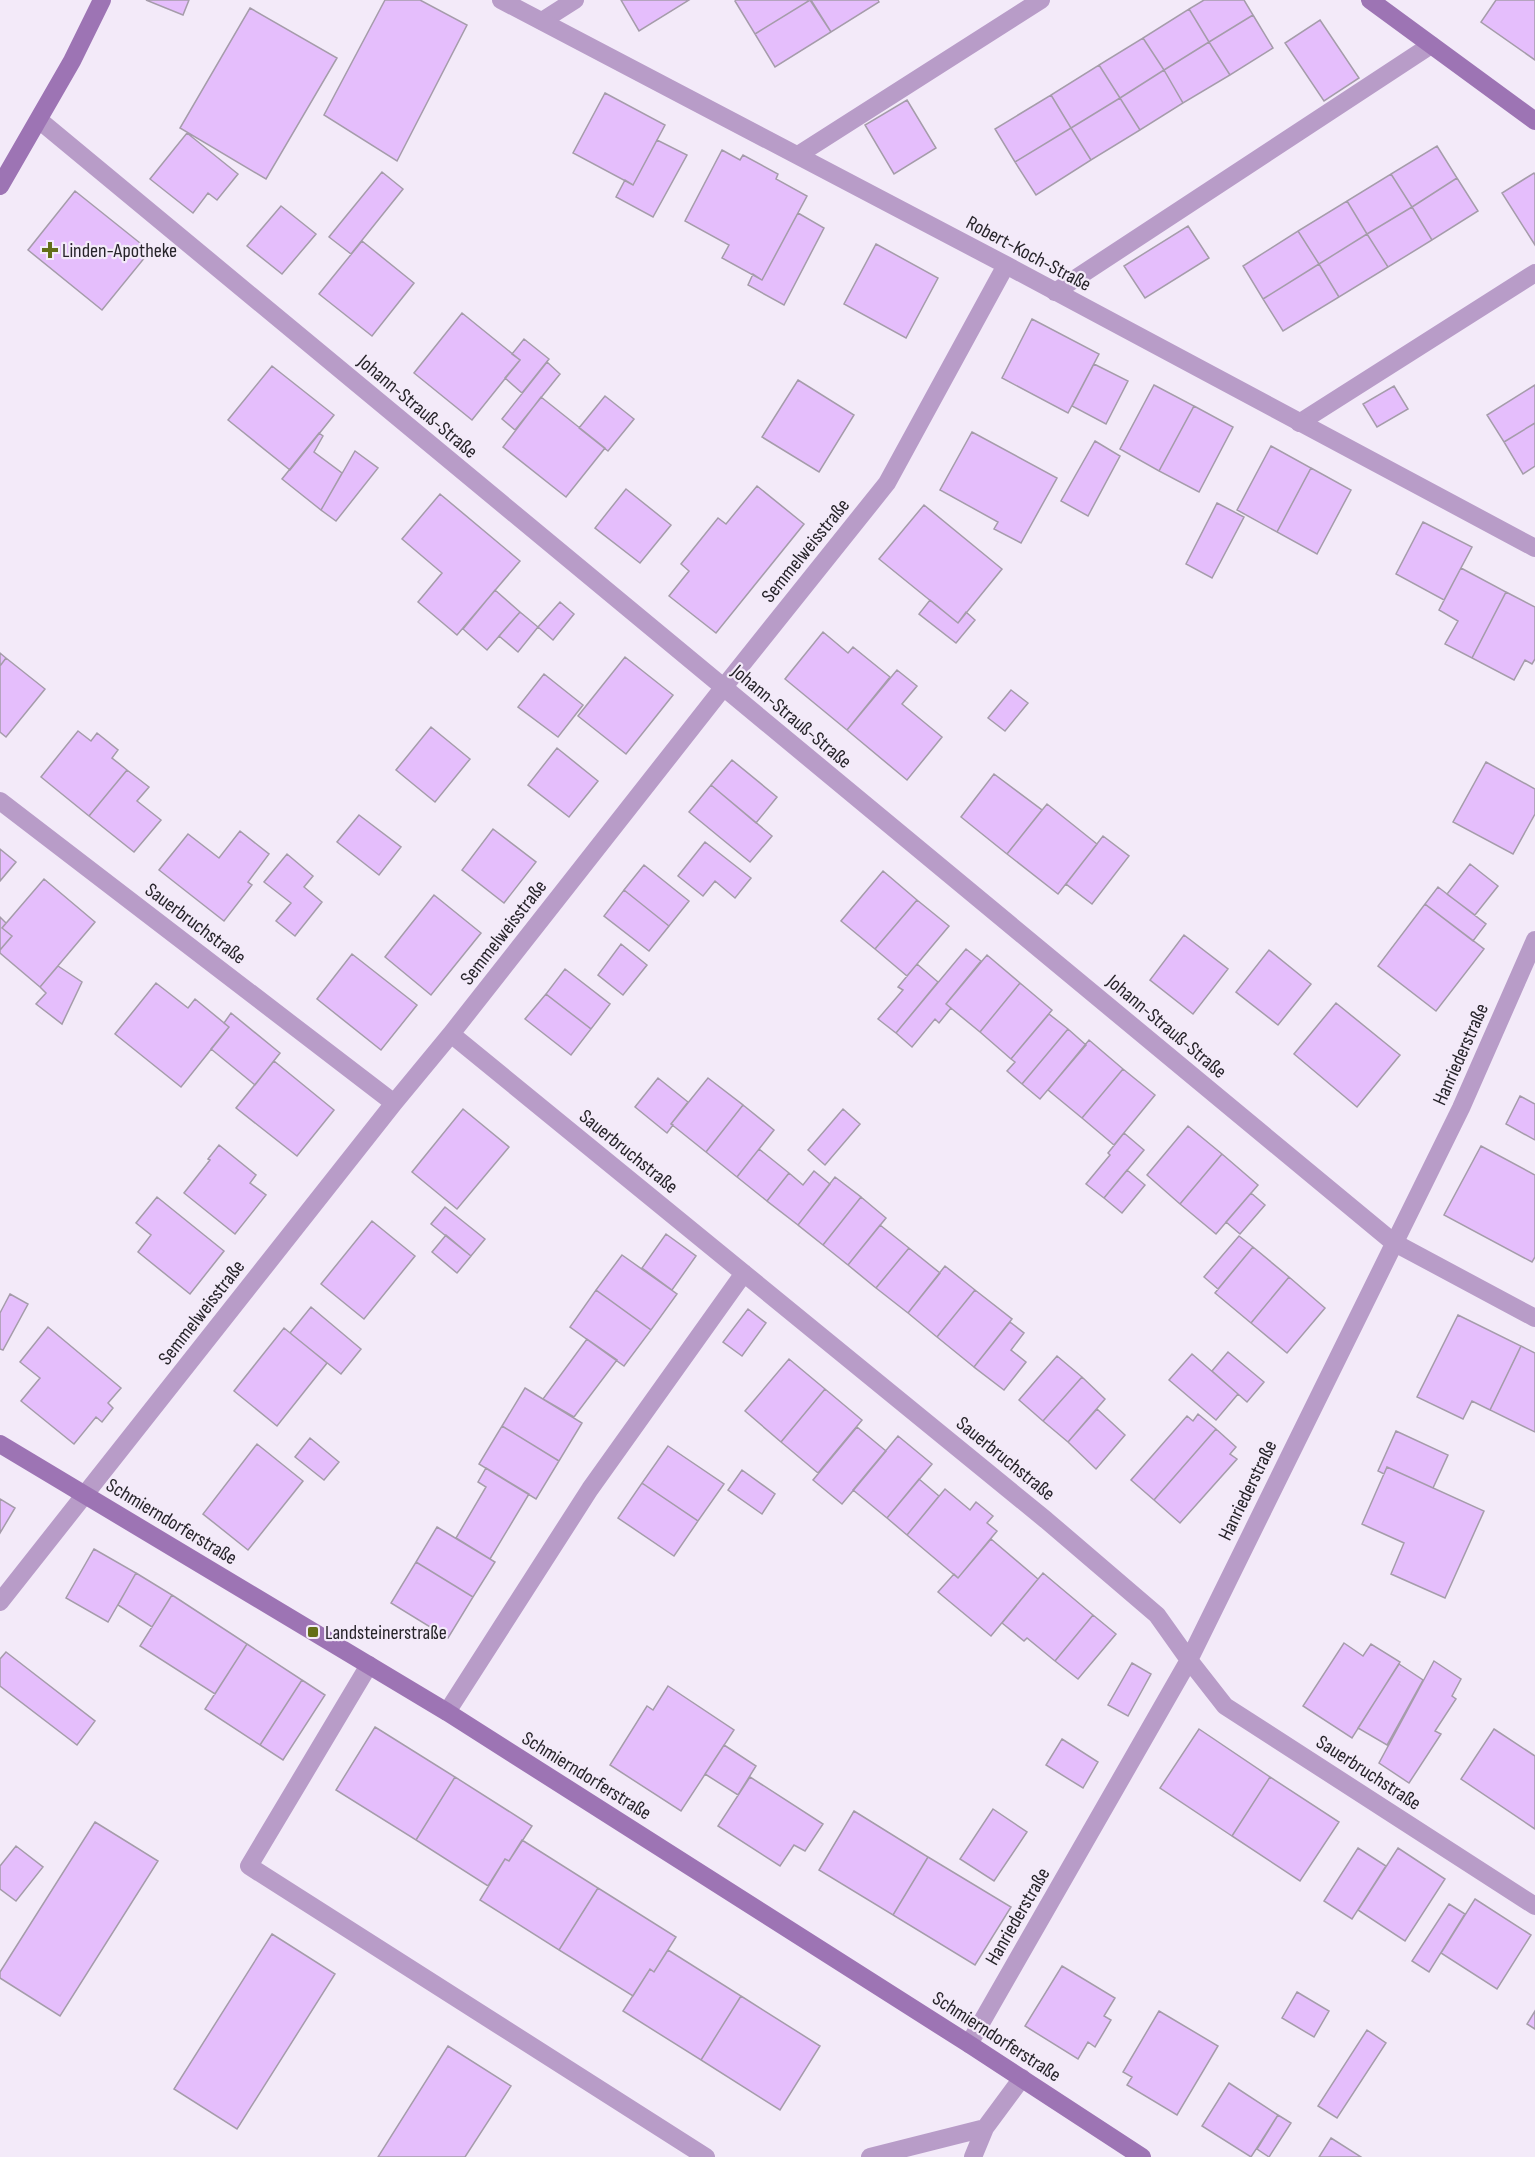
<svg xmlns="http://www.w3.org/2000/svg" width="1535" height="2157" font-family="'Sofia Sans Condensed',sans-serif">
	<style>
		.building { fill: #e5befc; stroke: #a59caa; stroke-width: 1.5 }
		.lines { fill: none; stroke-linecap: round; stroke-linejoin: round }
		.lane { stroke: #b89cc8; stroke-width: 18 }
		.street { stroke: #b89cc8; stroke-width: 18 }
		.secondary { stroke: #9d74b4; stroke-width: 18 }
		.poi-dot { fill: #646f18; stroke: #f3eaf9; stroke-width: 2 }
		.labels { text-anchor: middle; stroke-width: 4.5; stroke-linejoin: round; paint-order: stroke }
		.poi-label { font-size: 20px; fill: #27242a; stroke: #f3eaf9; text-anchor: start }
		.street-label { font-size: 20px; fill: #27242a; stroke: #f3eaf9 }
	</style>
	<rect width="100%" height="100%" fill="#f3eaf9"/>
	<path class="building" d="M146 0H189L183 15Z
		M385 0H420L467 25 397 161 324 115Z
		M621 0H689L639 31Z
		M736 0H810L755 34 735 1Z
		M810 0 831 32 775 67 755 34Z
		M811 0H878L879 2 831 32Z
		M1204 0H1244L1253 15 1209 42 1189 9Z
		M1496 0H1535V60L1481 22Z
		M250 8 337 58 266 179 180 128Z
		M1189 9 1209 42 1164 70 1143 38Z
		M1253 15 1273 48 1230 75 1209 42Z
		M1320 20 1359 78 1324 101 1285 43Z
		M1143 38 1164 70 1120 98 1099 65Z
		M1209 42 1230 75 1183 103 1164 70Z
		M1099 65 1120 98 1071 128 1051 95Z
		M1164 70 1183 103 1140 130 1120 98Z
		M605 93 665 125 633 185 573 153Z
		M1051 95 1071 128 1015 162 995 129Z
		M1120 98 1140 130 1091 160 1071 128Z
		M907 100 936 148 894 174 865 125Z
		M1071 128 1091 160 1036 195 1015 162Z
		M187 133 238 174 217 200 208 193 193 213 150 179Z
		M657 140 687 155 653 217 616 197 625 180 633 185Z
		M1437 146 1457 178 1412 207 1391 174Z
		M722 150 740 160 743 155 778 174 776 179 807 196 762 280 722 258 729 245 685 221Z
		M382 172 403 189 351 254 329 237Z
		M1534 173 1535 175V245L1502 193Z
		M1391 174 1412 207 1367 234 1347 201Z
		M1457 178 1478 211 1432 240 1412 207Z
		M75 191 150 251 102 310 28 250Z
		M1347 201 1367 234 1319 264 1298 231Z
		M281 206 316 234 282 274 247 246Z
		M1412 207 1432 240 1388 267 1367 234Z
		M798 213 824 228 784 305 748 285 753 274 762 280Z
		M1188 226 1209 258 1145 298 1124 266Z
		M1298 231 1319 264 1263 299 1243 266Z
		M1367 234 1388 267 1339 297 1319 264Z
		M362 241 414 283 372 336 319 294Z
		M876 244 938 278 906 338 844 304Z
		M1319 264 1339 297 1283 331 1263 299Z
		M462 313 520 360 472 420 414 373Z
		M1032 319 1099 354 1068 413 1002 378Z
		M524 339 549 359 522 393 505 378 520 360 512 354Z
		M547 362 560 374 515 430 502 419Z
		M1094 364 1128 381 1106 424 1072 406Z
		M272 366 334 415 290 470 228 420Z
		M798 380 854 415 819 472 762 437Z
		M1154 385 1194 406 1159 471 1120 449Z
		M1535 385V423L1504 442 1487 415Z
		M1394 386 1408 409 1377 427 1363 404Z
		M605 396 634 419 608 451 579 428Z
		M541 397 605 448 566 497 503 447Z
		M1194 406 1233 427 1199 492 1159 471Z
		M1535 423V466L1523 474 1504 442Z
		M972 432 1057 478 1021 543 994 529 998 522 940 490Z
		M319 433 323 436 314 452 342 473 321 510 282 479Z
		M1095 441 1120 456 1088 516 1061 501Z
		M1271 446 1311 468 1277 532 1237 510Z
		M355 451 378 468 336 521 321 510Z
		M1311 468 1351 490 1317 554 1277 532Z
		M757 486 804 524 716 633 669 596 689 571 681 564 718 518 726 524Z
		M626 489 671 525 640 563 595 528Z
		M440 494 520 561 457 635 418 602 442 573 402 539Z
		M1217 503 1244 517 1212 578 1186 564Z
		M924 505 1002 569 958 623 879 559Z
		M1423 522 1472 547 1444 600 1396 574Z
		M1461 568 1506 592 1472 658 1445 644 1458 621 1439 610Z
		M495 590 520 612 487 650 463 629Z
		M1506 592 1535 607V659L1532 664 1525 660 1514 680 1472 658Z
		M930 600 958 623 966 612 975 620 956 643 919 614Z
		M560 602 574 614 553 640 538 627Z
		M520 612 538 627 518 652 499 636Z
		M823 632 848 653 853 647 890 677 847 730 785 679Z
		M0 653 6 658 0 666Z
		M625 657 673 695 626 754 578 716Z
		M6 658 45 689 6 737 0 732V666Z
		M897 670 917 686 902 704 942 737 907 780 847 730Z
		M544 674 583 705 558 737 518 707Z
		M1011 690 1028 703 1005 731 988 718Z
		M431 727 470 759 435 802 396 770Z
		M78 731 91 741 97 733 118 750 112 758 127 770 89 816 41 777Z
		M557 748 598 781 569 817 528 785Z
		M732 760 777 797 756 823 711 785Z
		M1486 762 1535 789V814L1513 854 1453 822Z
		M127 770 149 787 137 801 161 820 134 852 89 816Z
		M994 774 1042 810 1007 854 961 817Z
		M711 785 772 836 750 862 689 812Z
		M1047 804 1097 844 1058 894 1007 854Z
		M359 815 401 847 379 875 337 842Z
		M493 829 536 862 504 903 462 870Z
		M240 831 269 854 248 882 252 885 224 921 159 870 188 834 219 858Z
		M1103 836 1129 856 1092 904 1066 884Z
		M705 842 751 878 735 898 715 881 703 896 678 876Z
		M0 849 16 862 0 881Z
		M287 854 313 876 304 887 322 902 295 936 276 921 291 903 264 882Z
		M1470 864 1498 886 1475 915 1447 894Z
		M644 865 689 901 669 926 624 890Z
		M883 871 917 900 875 949 841 921Z
		M44 879 95 922 40 987 0 953V950L12 936 2 928Z
		M1438 887 1486 924 1473 941 1425 904Z
		M624 890 669 926 649 951 604 916Z
		M434 895 481 933 431 995 385 957Z
		M917 900 949 926 907 976 875 949Z
		M1425 904 1484 949 1436 1011 1378 966Z
		M0 917 6 923 2 928 12 936 0 950Z
		M1184 935 1228 969 1193 1014 1150 980Z
		M621 944 647 965 623 995 598 975Z
		M966 949 981 961 946 1004 951 1008 939 1023 935 1019 912 1047 896 1033Z
		M1269 950 1311 984 1278 1025 1236 992Z
		M352 954 417 1005 381 1050 317 999Z
		M987 955 1020 983 980 1032 946 1004Z
		M917 964 938 982 896 1033 878 1019 903 990 898 987Z
		M58 966 82 982 62 1024 36 1004 46 993 40 987Z
		M565 969 610 1004 591 1029 546 994Z
		M156 983 188 1008 195 999 229 1027 181 1087 115 1034Z
		M1020 983 1052 1010 1011 1059 980 1032Z
		M546 994 591 1029 571 1055 525 1019Z
		M1336 1003 1400 1055 1357 1107 1294 1054Z
		M231 1013 280 1053 255 1085 211 1049 229 1027 224 1023Z
		M1049 1014 1068 1029 1022 1084 1007 1071 1015 1062 1011 1059Z
		M1068 1029 1086 1045 1040 1099 1022 1084Z
		M1089 1040 1123 1069 1082 1118 1048 1090Z
		M274 1061 334 1110 297 1156 236 1108Z
		M1123 1069 1155 1095 1114 1145 1082 1118Z
		M658 1078 688 1102 671 1124 673 1125 667 1133 635 1107Z
		M708 1078 743 1105 706 1152 671 1124Z
		M1520 1096 1535 1104V1140L1506 1124Z
		M743 1105 774 1130 737 1177 706 1152Z
		M463 1109 509 1147 457 1209 412 1172Z
		M843 1109 860 1124 825 1165 808 1150Z
		M1188 1126 1222 1154 1180 1204 1147 1175Z
		M1124 1133 1144 1150 1104 1198 1086 1184 1110 1155 1108 1153Z
		M219 1145 256 1175 250 1183 266 1195 235 1234 184 1193 210 1160 208 1159Z
		M1481 1146 1535 1175V1257L1532 1262 1444 1215Z
		M759 1149 789 1173 767 1201 737 1177Z
		M1222 1154 1258 1185 1216 1234 1180 1204Z
		M1127 1170 1145 1185 1122 1213 1104 1198Z
		M814 1171 830 1184 798 1225 767 1201 789 1173 803 1185Z
		M835 1177 861 1197 823 1245 798 1225Z
		M1251 1193 1265 1205 1240 1234 1226 1222Z
		M157 1197 224 1251 190 1294 138 1252 151 1235 136 1223Z
		M861 1197 886 1218 848 1265 823 1245Z
		M445 1207 485 1239 471 1256 431 1224Z
		M372 1221 415 1256 364 1319 321 1284Z
		M880 1225 909 1248 876 1288 848 1265Z
		M666 1234 696 1256 672 1290 642 1268Z
		M446 1235 471 1256 457 1273 432 1252Z
		M1239 1236 1253 1247 1218 1289 1204 1277Z
		M1253 1247 1289 1277 1251 1323 1215 1293Z
		M909 1248 940 1273 908 1313 876 1288Z
		M622 1255 677 1294 651 1330 596 1290Z
		M945 1266 975 1290 937 1337 908 1313Z
		M1289 1277 1325 1308 1287 1353 1251 1323Z
		M596 1290 651 1330 624 1366 570 1327Z
		M975 1290 1012 1319 974 1367 937 1337Z
		M10 1294 28 1304 3 1350 0 1349V1313Z
		M311 1307 361 1349 341 1374 290 1333Z
		M748 1309 766 1323 742 1356 723 1342Z
		M1458 1315 1521 1346 1490 1410 1472 1401 1463 1419 1417 1397Z
		M1010 1322 1024 1333 1011 1350 1026 1362 1004 1390 974 1367Z
		M48 1327 121 1388 108 1403 113 1408 102 1422 96 1417 74 1444 21 1401 40 1378 20 1362Z
		M284 1328 327 1363 277 1426 234 1391Z
		M587 1339 617 1360 574 1417 543 1399Z
		M1521 1346 1535 1353V1432L1490 1410Z
		M1228 1352 1264 1382 1247 1402 1212 1371Z
		M1192 1354 1238 1394 1216 1420 1169 1380Z
		M1057 1356 1082 1377 1043 1421 1019 1400Z
		M789 1359 825 1389 781 1442 745 1411Z
		M1082 1377 1105 1399 1068 1442 1043 1421Z
		M525 1388 582 1423 559 1461 502 1426Z
		M825 1389 862 1420 818 1473 781 1442Z
		M1097 1409 1125 1435 1096 1469 1068 1442Z
		M1198 1414 1216 1429 1154 1500 1131 1480 1187 1416 1193 1421Z
		M502 1426 559 1461 536 1499 479 1464Z
		M857 1427 886 1451 842 1504 813 1480Z
		M1216 1429 1236 1447 1230 1454 1237 1459 1180 1523 1154 1500Z
		M1396 1431 1448 1455 1433 1488 1387 1467 1384 1474 1378 1471Z
		M898 1436 932 1464 887 1518 853 1490Z
		M310 1438 339 1462 324 1480 295 1457Z
		M257 1444 303 1481 248 1550 203 1514Z
		M668 1446 724 1484 698 1521 642 1483Z
		M1387 1467 1484 1511 1445 1598 1391 1574 1404 1543 1362 1524Z
		M486 1468 529 1494 490 1559 456 1538 486 1487 478 1482Z
		M742 1470 775 1494 762 1514 728 1490Z
		M919 1479 939 1496 907 1535 887 1518Z
		M642 1483 698 1521 674 1556 618 1518Z
		M945 1489 970 1510 976 1502 993 1516 987 1523 997 1531 958 1578 907 1535Z
		M0 1499 15 1508 0 1533Z
		M437 1527 495 1562 473 1597 416 1562Z
		M991 1539 1038 1579 991 1636 938 1592 954 1574 958 1578Z
		M94 1549 136 1573 108 1622 66 1598Z
		M416 1562 473 1597 448 1638 391 1603Z
		M136 1573 172 1595 152 1627 118 1605Z
		M1043 1573 1093 1615 1055 1661 1027 1638 1024 1641 1002 1623Z
		M172 1595 247 1644 215 1694 140 1646Z
		M1093 1615 1116 1634 1078 1679 1055 1661Z
		M1344 1643 1363 1656 1371 1644 1400 1662 1352 1738 1303 1706Z
		M247 1644 302 1680 260 1745 205 1709Z
		M6 1652 95 1721 77 1745 0 1686V1659Z
		M1434 1661 1461 1679 1452 1696 1456 1699 1435 1731 1441 1734 1409 1783 1379 1763Z
		M1132 1663 1151 1674 1128 1716 1108 1705Z
		M1399 1664 1423 1680 1387 1745 1358 1728Z
		M302 1680 325 1695 283 1760 260 1745Z
		M668 1686 734 1730 681 1811 610 1765 647 1706 653 1710Z
		M375 1727 455 1777 416 1840 336 1790Z
		M1199 1729 1270 1777 1232 1836 1160 1788Z
		M1494 1729 1535 1756V1829L1461 1779Z
		M1062 1739 1098 1762 1083 1788 1046 1765Z
		M724 1745 756 1766 738 1795 705 1774Z
		M455 1777 532 1826 509 1861 505 1859 488 1886 416 1840Z
		M750 1777 823 1824 805 1851 794 1845 780 1866 718 1826Z
		M1270 1777 1339 1822 1300 1881 1232 1836Z
		M993 1809 1027 1832 994 1881 960 1859Z
		M854 1811 928 1857 893 1915 819 1870Z
		M95 1822 158 1861 60 2016 0 1978V1972Z
		M522 1840 598 1888 559 1950 480 1900 505 1859 509 1861Z
		M16 1846 43 1867 16 1901 0 1889V1866Z
		M1358 1848 1386 1866 1352 1919 1324 1901Z
		M1398 1848 1445 1879 1405 1941 1358 1910Z
		M928 1857 1011 1907 975 1965 893 1915Z
		M598 1888 676 1937 654 1972 650 1969 633 1996 559 1950Z
		M1475 1899 1531 1935 1497 1989 1441 1953Z
		M1449 1904 1465 1914 1429 1972 1412 1961Z
		M272 1934 335 1974 237 2129 174 2089Z
		M668 1950 741 1996 701 2060 623 2011 650 1969 654 1972Z
		M1062 1966 1115 1998 1104 2016 1111 2020 1095 2047 1088 2042 1078 2059 1025 2026Z
		M1297 1992 1329 2011 1314 2037 1282 2018Z
		M741 1996 820 2046 780 2110 701 2060Z
		M1159 2011 1218 2046 1177 2115 1127 2085 1132 2077 1123 2072Z
		M1535 2011V2029L1527 2024Z
		M1367 2030 1386 2043 1337 2118 1318 2106Z
		M448 2046 511 2086 465 2157H378Z
		M1229 2083 1278 2115 1251 2157 1202 2126Z
		M1278 2115 1291 2123 1269 2157 1257 2149Z
		M1331 2138 1361 2157H1319Z"/>
	<g class="lines">
		<path class="lane" d="M542 21 575 0
			M798 155 1041 0
			M1055 292 1431 45
			M1299 423 1535 273
			M369 1665 249 1866 706 2157
			M870 2157 985 2128
			M973 2157 985 2128 1022 2078"/>
		<path class="street" d="M501 0 1006 265 1535 548
			M39 120 1393 1242 1535 1318
			M0 801 394 1103
			M451 1034 1046 1520 1157 1615 1189 1660 1225 1706 1535 1906
			M0 1602 394 1103 451 1034 723 688 887 483 1006 265
			M447 1712 590 1489 744 1273
			M969 2044 1189 1660 1461 1108 1535 940"/>
		<path class="secondary" d="M1370 0 1535 121
			M0 186 72 61 102 0
			M0 1444 447 1712 969 2044 1142 2157"/>
	</g>
	<g class="poi-dot">
		<path d="M47 241h6v6h6v6h-6v6h-6v-6h-6v-6h6z"/>
		<rect x="307" y="1626" width="12" height="12" rx="3"/>
	</g>
	<g class="labels">
		<g class="poi-label">
			<text x="62" y="257">Linden-Apotheke</text>
			<text x="325" y="1639">Landsteinerstraße</text>
		</g>
		<g class="street-label">
			<text transform="translate(1029 253) rotate(28)" y="7">Robert-Koch-Straße</text>
			<text transform="translate(418 406) rotate(40)" y="7">Johann-Strauß-Straße</text>
			<text transform="translate(805 550) rotate(-51)" y="7">Semmelweisstraße</text>
			<text transform="translate(792 716) rotate(40)" y="7">Johann-Strauß-Straße</text>
			<text transform="translate(196 923) rotate(37)" y="7">Sauerbruchstraße</text>
			<text transform="translate(503 932) rotate(-52)" y="7">Semmelweisstraße</text>
			<text transform="translate(1167 1026) rotate(40)" y="7">Johann-Strauß-Straße</text>
			<text transform="translate(1460 1054) rotate(-66)" y="7">Hanriederstraße</text>
			<text transform="translate(629 1151) rotate(39)" y="7">Sauerbruchstraße</text>
			<text transform="translate(201 1312) rotate(-52)" y="7">Semmelweisstraße</text>
			<text transform="translate(1006 1458) rotate(39)" y="7">Sauerbruchstraße</text>
			<text transform="translate(1247 1490) rotate(-64)" y="7">Hanriederstraße</text>
			<text transform="translate(172 1521) rotate(31)" y="7">Schmierndorferstraße</text>
			<text transform="translate(1369 1772) rotate(33)" y="7">Sauerbruchstraße</text>
			<text transform="translate(587 1775) rotate(32)" y="7">Schmierndorferstraße</text>
			<text transform="translate(1017 1916) rotate(-60)" y="7">Hanriederstraße</text>
			<text transform="translate(997 2036) rotate(33)" y="7">Schmierndorferstraße</text>
		</g>
	</g>
</svg>
